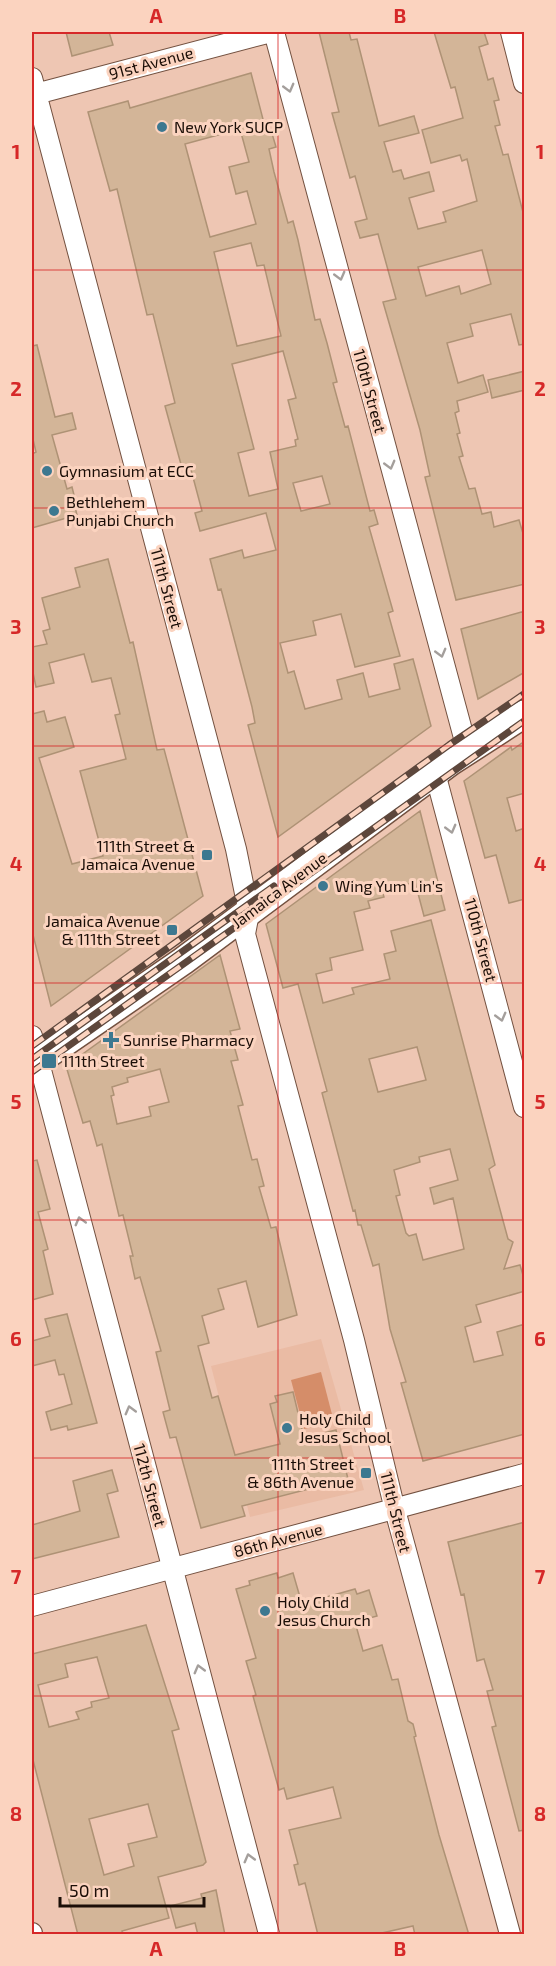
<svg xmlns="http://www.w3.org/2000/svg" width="556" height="1966" font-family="'Exo 2',sans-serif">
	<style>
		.built { fill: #eabba4 }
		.green { fill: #d58d69 }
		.building { fill: #d3b598; stroke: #ae9275; stroke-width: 1.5; fill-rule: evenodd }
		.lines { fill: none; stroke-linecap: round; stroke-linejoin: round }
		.street-casing { stroke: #735140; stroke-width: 22 }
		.secondary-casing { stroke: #735140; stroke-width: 30 }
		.street { stroke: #fff; stroke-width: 20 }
		.secondary { stroke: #fff; stroke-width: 27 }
		.rail-casing { stroke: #5d473c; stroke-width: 7 }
		.rail { stroke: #fbd3bf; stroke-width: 4.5; stroke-dasharray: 14; stroke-linecap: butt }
		.oneway { stroke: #a49f9c }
		.grid { fill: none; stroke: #d62828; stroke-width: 1.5; stroke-opacity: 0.55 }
		.poi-dot { fill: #3d7890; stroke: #fbd3bf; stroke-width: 2 }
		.labels { text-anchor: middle; stroke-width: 6; stroke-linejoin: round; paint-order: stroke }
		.street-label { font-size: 16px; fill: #1b0e07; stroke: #fbd3bf }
		.poi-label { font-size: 16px; fill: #1b0e07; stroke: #fbd3bf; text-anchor: start }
		.neatline { fill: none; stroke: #d62828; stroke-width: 2 }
		.grid-label { font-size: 20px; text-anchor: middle; font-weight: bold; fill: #d62828 }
	</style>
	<rect width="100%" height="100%" fill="#eec6b3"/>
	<path class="built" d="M321 1339 364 1490 250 1517 211 1366Z"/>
	<path class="green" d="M321 1372 334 1422 304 1429 291 1380Z"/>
	<path class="building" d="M66 32H109L113 45 72 56Z
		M319 32H349L351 40 357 39 379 126 414 116 419 133 384 142 393 172 401 170 404 179 429 172 434 191 409 198 418 229 446 222 443 212 477 201 467 159 462 161 460 155 431 163 422 130 463 118 455 87 451 88 434 32H484L488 44 479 47 488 80 493 78 499 100 494 101 500 125 495 126 503 155 508 154 525 220V344L519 345 511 314 470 324 473 336 447 343 458 383 483 375 488 392 457 401 459 411 455 413 460 433 457 434 463 456 459 457 469 489 475 488 482 514 491 512 494 527 519 520 525 540V584L456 600 425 477 430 476 420 430 383 302 396 299 378 234 360 238 355 222 367 219 355 176 350 178 332 113 339 112ZM482 250 491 284 461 294 459 286 426 296 418 267Z
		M251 73 266 131 271 130 276 147 269 149 274 172 288 223 293 221 298 240 315 320 320 319 327 343 337 382 333 383 345 427 348 426 370 511 374 510 378 524 369 527 393 611 388 613 400 656 355 667 341 614 313 621 316 635 280 643 288 673 294 671 305 709 342 699 337 680 363 673 369 697 400 689 394 664 413 659 431 726 278 837 248 725 255 723 252 707 221 589 218 590 210 559 242 550 244 558 276 550 266 513 200 531 195 513 202 511 190 466 182 468 165 406 175 403 153 314 147 315 117 189 110 191 88 112 128 101 130 108ZM240 129 249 162 229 167 236 194 247 191 256 224 210 237 185 144ZM251 243 257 266 264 265 281 336 237 346 214 252ZM283 351 296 398 288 400 298 439 295 440 296 446 270 452 278 489 249 496 238 453 254 449 232 364ZM322 476 330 504 301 511 293 483Z
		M37 345 55 417 72 413 76 429 52 435 67 489 72 487 77 507H75L77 515 32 528V454L36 452 32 435V346Z
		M525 371V390L492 398 488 380Z
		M108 559 130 643 133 642 157 750 164 749 203 896 51 1006 32 931V714L44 711 47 722 65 717 74 747 39 758 72 864 103 856 80 771 126 759 115 715 120 714 111 678 92 682 84 654 49 663 54 683 36 687 32 668V647L47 644 43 631 50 629 42 598 80 587 75 568Z
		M525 611V672L478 699 461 629Z
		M525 741V793L507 798 516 831 525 828V899L509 903 496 855 485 858 464 781 511 747 512 750Z
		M420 811 445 910 424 916 415 882 382 891 384 897 368 901 370 908 354 912 363 950 330 958 332 970 316 974 323 1003 354 994 352 988 390 979 384 954 396 951 391 931 431 920 495 1165 489 1169 508 1239 513 1242 504 1269 520 1265 525 1282V1291L476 1305 481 1322 465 1327 474 1362 503 1355 497 1332 525 1324V1434L423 1461 401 1383 406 1382 390 1329 379 1264 373 1266 361 1225H358L355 1210 353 1211 322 1093 327 1091 298 984 283 988 266 924ZM417 1047 426 1080 378 1092 369 1059ZM450 1149 458 1180 430 1188 434 1204 453 1198 464 1249 423 1260 416 1234 409 1236 406 1233 396 1196 400 1195 394 1170 420 1162 419 1157Z
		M220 955 240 1029 230 1031 238 1060 231 1061 243 1105 238 1106 252 1160 257 1159 264 1186 259 1187 271 1228 276 1227 297 1315 258 1327 246 1281 218 1289 224 1309 202 1316 209 1343 198 1346 212 1398 218 1396 235 1455 280 1444 270 1404 277 1402 275 1396 293 1392 304 1438 336 1430 348 1479 242 1506 245 1516 201 1528 176 1437 170 1438 163 1412 170 1410 156 1352 161 1351 140 1277 135 1279 130 1256H133L123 1215 119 1216 102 1144 97 1146 90 1121 83 1123 66 1066ZM160 1069 169 1102 149 1107 151 1116 117 1124 111 1096 114 1095 112 1087 128 1082 127 1078Z
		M37 1160 50 1209 38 1212 48 1249 43 1251 53 1294 32 1300V1161Z
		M67 1314 97 1423 68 1430 67 1426 51 1430 46 1412 72 1404 64 1374 59 1375 55 1360 32 1366V1341L50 1336 45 1319Z
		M112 1470 118 1491 107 1494 119 1537 32 1559V1525L80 1511 73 1481Z
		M525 1522V1830L519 1831 492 1727 496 1726 487 1691 493 1690 484 1659 477 1661 464 1594 461 1595 448 1542Z
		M277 1573 278 1578 293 1573 302 1604 355 1589 357 1594 369 1590 377 1616 355 1622 363 1651 382 1645 392 1680 398 1679 408 1721 413 1724 416 1736 414 1737 439 1835 469 1935H415L413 1926 373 1935H318L305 1883 299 1885 294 1865 298 1864 289 1830 341 1818 333 1787 287 1799 284 1788 279 1790 253 1696 256 1695 246 1661 256 1658 236 1589 250 1585 249 1581Z
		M146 1625 179 1729 172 1731 206 1862 203 1865 158 1877 169 1918 122 1931 123 1935H78L32 1756V1654ZM97 1657 109 1698 91 1702 92 1707 76 1712 79 1719 49 1727 38 1685 68 1677 65 1664ZM148 1804 157 1837 128 1844 134 1866 104 1875 89 1819Z
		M216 1890 225 1935H198L195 1923 176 1928 170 1906 202 1898 201 1894Z"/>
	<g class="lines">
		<defs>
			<path id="street" d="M274 32 467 749
				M511 32 524 83
				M32 78 236 849 249 913 245 934 354 1340 395 1510 510 1934
				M32 95 271 32
				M435 773 524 1107
				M32 1036 269 1934
				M32 1606 524 1474
				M32 1933V1934"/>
			<path id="secondary" d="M32 1065 183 961 450 762 524 714"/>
		</defs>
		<use href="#street" class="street-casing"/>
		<use href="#secondary" class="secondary-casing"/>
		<use href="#street" class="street"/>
		<use href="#secondary" class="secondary"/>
		<defs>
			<path id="rail" d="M32 1046 449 745 524 694
				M32 1059 274 886
				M32 1072 524 721"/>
		</defs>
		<use href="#rail" class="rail-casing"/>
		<use href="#rail" class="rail"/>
	</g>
	<defs><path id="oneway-chevron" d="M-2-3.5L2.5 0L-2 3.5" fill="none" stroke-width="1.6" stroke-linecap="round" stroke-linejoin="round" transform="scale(1.5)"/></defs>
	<g class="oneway">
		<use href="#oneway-chevron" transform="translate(289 88) rotate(75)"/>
		<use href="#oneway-chevron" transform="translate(340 276) rotate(75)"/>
		<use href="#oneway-chevron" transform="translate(390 465) rotate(75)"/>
		<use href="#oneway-chevron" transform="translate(441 653) rotate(75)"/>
		<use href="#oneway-chevron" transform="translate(451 829) rotate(75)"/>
		<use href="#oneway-chevron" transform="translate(501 1017) rotate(75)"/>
		<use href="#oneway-chevron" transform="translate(80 1221) rotate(-105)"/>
		<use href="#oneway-chevron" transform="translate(130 1410) rotate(-105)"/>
		<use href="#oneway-chevron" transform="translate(199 1669) rotate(-105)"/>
		<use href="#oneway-chevron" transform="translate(249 1858) rotate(-105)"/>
	</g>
	<path class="grid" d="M278 32V1934M32 270H524M32 508H524M32 746H524M32 983H524M32 1220H524M32 1458H524M32 1696H524"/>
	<g class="poi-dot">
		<circle cx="162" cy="127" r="6"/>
		<circle cx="47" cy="471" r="6"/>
		<circle cx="54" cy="511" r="6"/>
		<rect x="201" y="849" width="12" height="12" rx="3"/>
		<circle cx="323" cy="886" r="6"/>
		<rect x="166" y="924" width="12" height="12" rx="3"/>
		<path d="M108 1031h6v6h6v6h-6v6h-6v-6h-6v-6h6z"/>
		<rect x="41" y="1053" width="16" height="16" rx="3"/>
		<circle cx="287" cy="1428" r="6"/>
		<rect x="360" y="1467" width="12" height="12" rx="3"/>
		<circle cx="265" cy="1611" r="6"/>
	</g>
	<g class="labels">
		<g class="street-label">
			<text transform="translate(151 63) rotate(-15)" y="6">91st Avenue</text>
			<text transform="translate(370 391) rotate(75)" y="6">110th Street</text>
			<text transform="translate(167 588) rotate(75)" y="6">111th Street</text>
			<text transform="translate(279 890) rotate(-37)" y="6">Jamaica Avenue</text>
			<text transform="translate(481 940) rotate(75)" y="6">110th Street</text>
			<text transform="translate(150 1485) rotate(75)" y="6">112th Street</text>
			<text transform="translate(396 1512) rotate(76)" y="6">111th Street</text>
			<text transform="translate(278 1540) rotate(-15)" y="6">86th Avenue</text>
		</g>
		<g class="poi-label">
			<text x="174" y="133">New York SUCP</text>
			<text x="59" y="477">Gymnasium at ECC</text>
			<text x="66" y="508">Bethlehem<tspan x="66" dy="18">Punjabi Church</tspan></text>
			<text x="195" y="852" text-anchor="end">111th Street &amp;<tspan x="195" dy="18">Jamaica Avenue</tspan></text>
			<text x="335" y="892">Wing Yum Lin's</text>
			<text x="160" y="927" text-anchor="end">Jamaica Avenue<tspan x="160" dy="18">&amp; 111th Street</tspan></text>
			<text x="123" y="1046">Sunrise Pharmacy</text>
			<text x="62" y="1067">111th Street</text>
			<text x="299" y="1425">Holy Child<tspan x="299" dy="18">Jesus School</tspan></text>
			<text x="354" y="1470" text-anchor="end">111th Street<tspan x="354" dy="18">&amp; 86th Avenue</tspan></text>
			<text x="277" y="1608">Holy Child<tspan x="277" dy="18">Jesus Church</tspan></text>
		</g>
	</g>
	<rect width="556" height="1966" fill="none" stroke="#fbd3bf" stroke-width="66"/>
	<path d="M60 1897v9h144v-9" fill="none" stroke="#1b0e07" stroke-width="3"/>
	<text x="69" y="1897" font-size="18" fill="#1b0e07" stroke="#fbd3bf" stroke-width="4.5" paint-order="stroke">50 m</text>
	<rect x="33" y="33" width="490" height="1900" class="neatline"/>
	<g class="grid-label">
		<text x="156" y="23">A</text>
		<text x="400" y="23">B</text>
		<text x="16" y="159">1</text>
		<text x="540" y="159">1</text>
		<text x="16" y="396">2</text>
		<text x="540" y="396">2</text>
		<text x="16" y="634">3</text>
		<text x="540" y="634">3</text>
		<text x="16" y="871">4</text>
		<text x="540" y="871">4</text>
		<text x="16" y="1109">5</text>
		<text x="540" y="1109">5</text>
		<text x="16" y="1346">6</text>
		<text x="540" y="1346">6</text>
		<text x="16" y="1584">7</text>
		<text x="540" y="1584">7</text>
		<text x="16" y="1821">8</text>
		<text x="540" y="1821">8</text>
		<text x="156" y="1956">A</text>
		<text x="400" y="1956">B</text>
	</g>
</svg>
